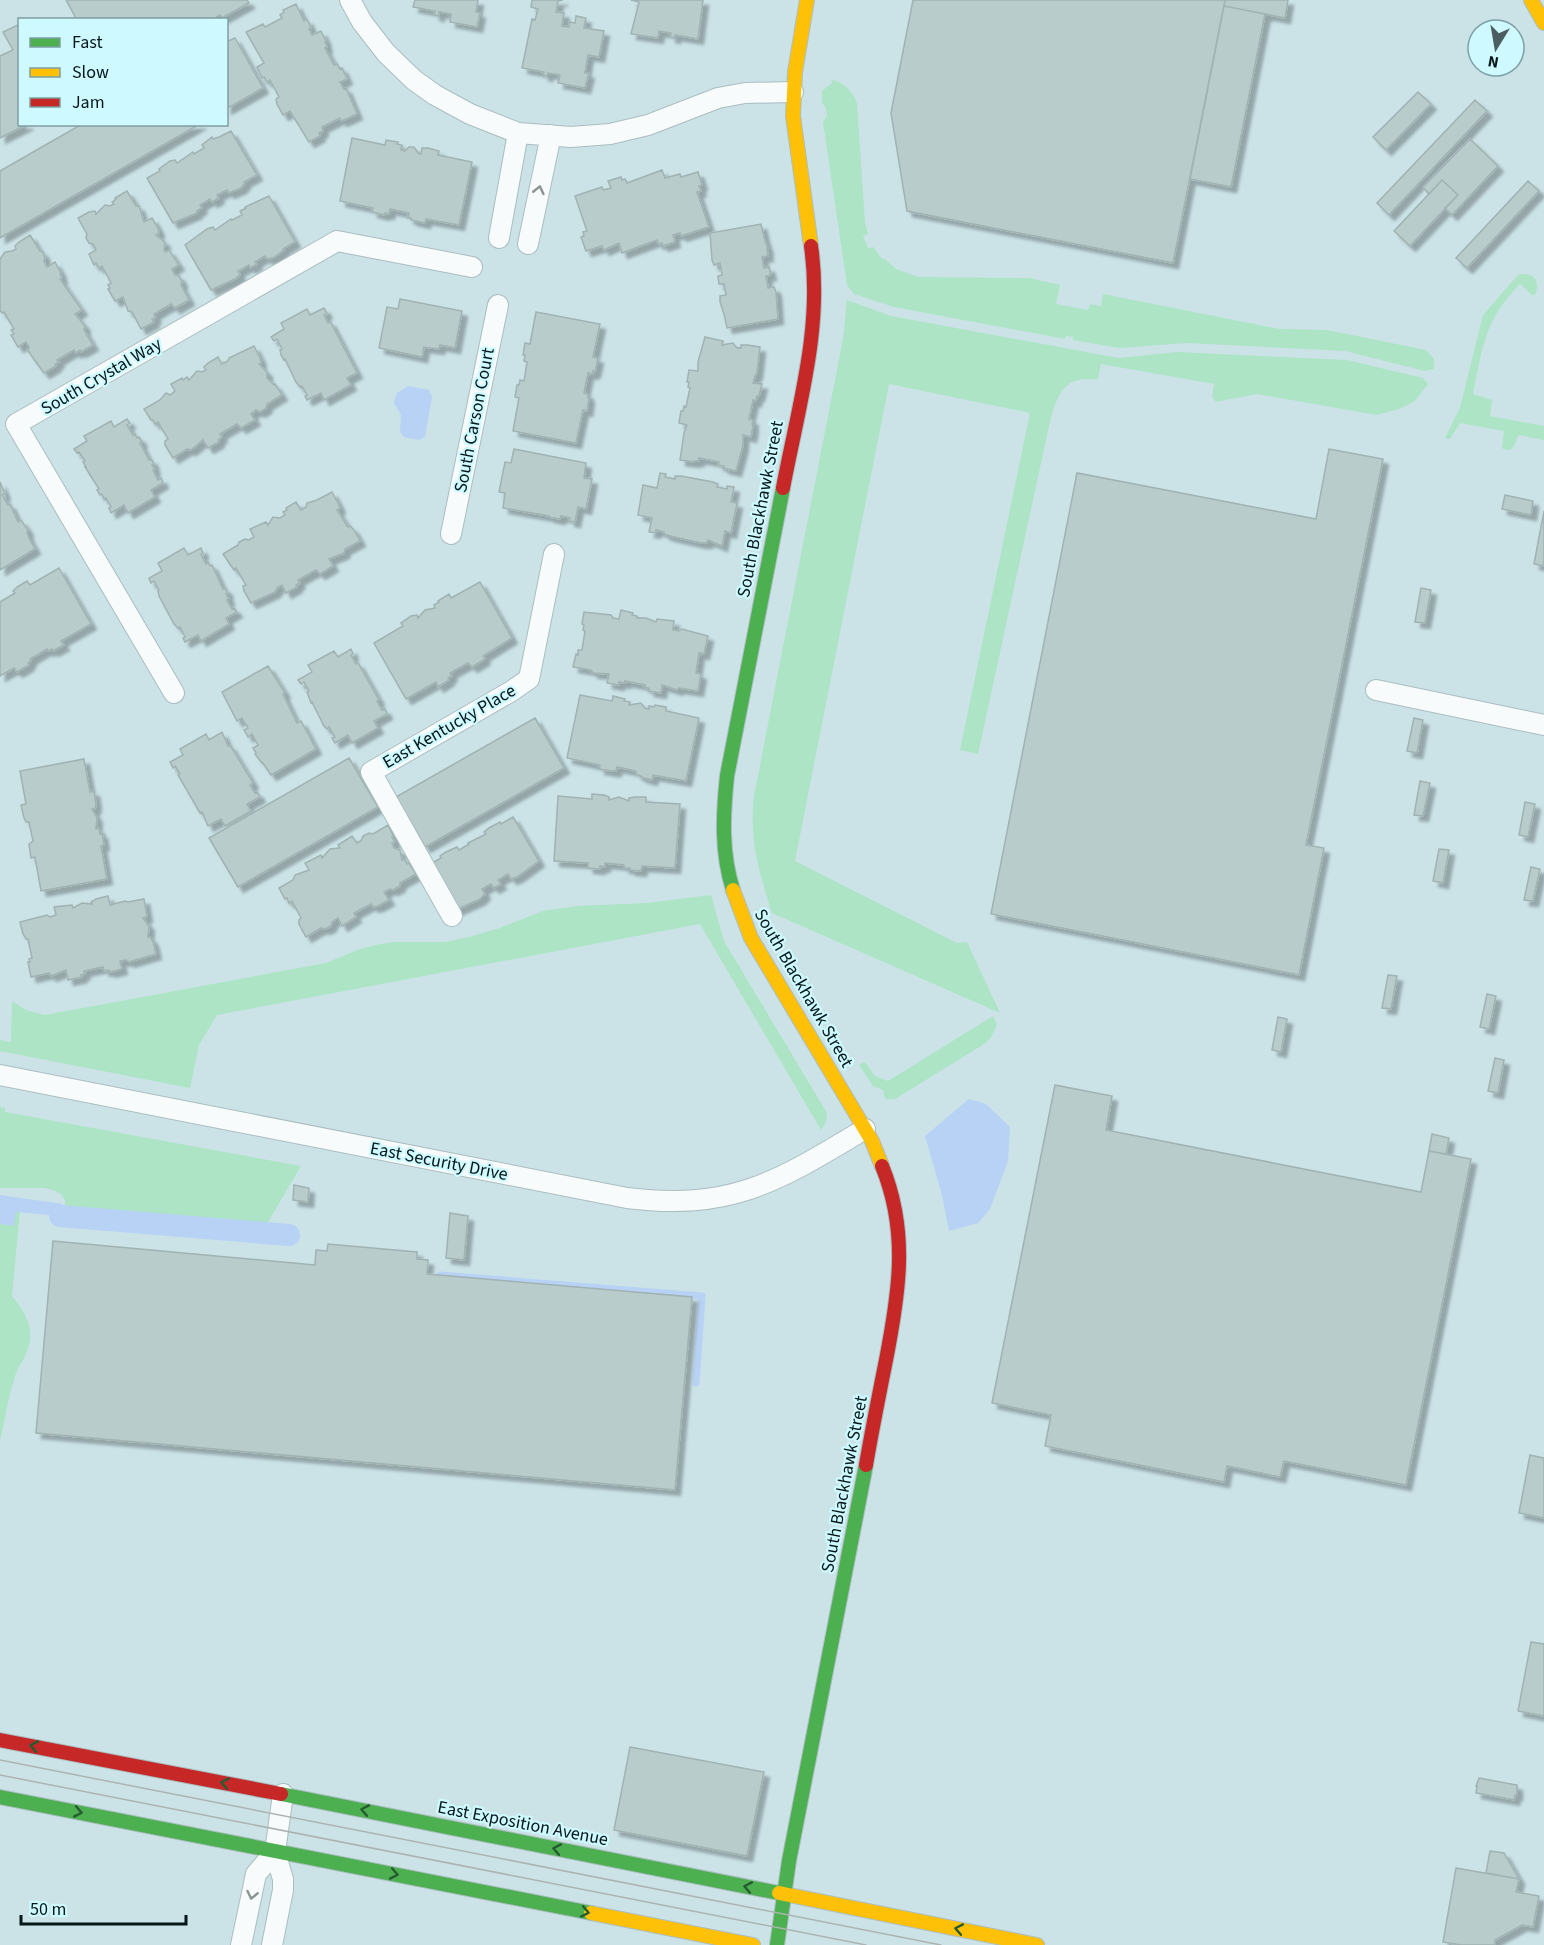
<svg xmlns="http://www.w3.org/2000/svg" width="1544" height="1945" font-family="'Source Sans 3',sans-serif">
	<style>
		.green { fill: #ace4c5 }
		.water { fill: #b7d2f5 }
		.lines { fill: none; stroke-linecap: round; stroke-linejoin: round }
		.stream { stroke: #b7d2f5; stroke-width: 7 }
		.canal { stroke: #b7d2f5; stroke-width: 22 }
		.building { fill: #b9cccc; stroke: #a0b2b2; stroke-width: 1.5; filter: url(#shadow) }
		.street-casing { stroke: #abbdc0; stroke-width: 22 }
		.fast-casing { stroke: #abbdc0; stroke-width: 16 }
		.slow-casing { stroke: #abbdc0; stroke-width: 16 }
		.jam-casing { stroke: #abbdc0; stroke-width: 16 }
		.street { stroke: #f7fbfb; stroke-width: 20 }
		.fast { stroke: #4caf50; stroke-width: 14 }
		.slow { stroke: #ffc107; stroke-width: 14 }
		.jam { stroke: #c62828; stroke-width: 14 }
		.tram { stroke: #acb3b3; stroke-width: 1.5 }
		.oneway { stroke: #8b9495 }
		.oneway2 { stroke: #265b32 }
		.labels { text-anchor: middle; stroke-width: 4.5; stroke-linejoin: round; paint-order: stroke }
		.street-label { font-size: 18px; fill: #071719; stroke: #cdf9ff }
	</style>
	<defs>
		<filter id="shadow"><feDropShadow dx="5.5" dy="5.5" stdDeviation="1.5" flood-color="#0004"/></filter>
	</defs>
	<rect width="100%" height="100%" fill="#cbe3e7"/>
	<path class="green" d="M831 79C844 83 852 90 857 103L865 223 868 234 863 236 868 248 873 247 882 259H885L896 269 918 277 1029 278 1060 285 1056 304 1088 310 1090 304 1101 306 1103 294 1280 329 1327 330 1426 350 1434 359V369L1425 371 1345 351 1187 343 1119 348 1073 340V337L1066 336 1065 339 894 307 854 294 847 285 823 122 827 116 826 108 822 103V91L832 83Z
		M1523 274C1536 274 1540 283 1535 295H1532L1520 284C1484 321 1483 346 1473 394L1492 400 1490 416 1544 426V440L1518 435C1516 443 1512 455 1502 448L1504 431 1460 423 1450 439H1447L1445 438 1460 408 1483 315 1518 275Z
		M847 300 891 316 1119 358 1177 352 1347 360 1423 378 1428 384 1415 401 1402 408 1377 415 1257 394 1216 402 1212 397 1214 384 1101 364 1098 379C1092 380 1085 378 1079 380 1061 383 1056 402 1051 417L978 754 960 750 1030 413 889 384 795 861 957 943 967 942 1000 1013 772 913C759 872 749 840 754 796L843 339Z
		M711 895 724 941 827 1113 826 1122 821 1130 700 924 217 1015 199 1045 190 1088 0 1051V1040L11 1042 12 1001 26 1010 45 1015 326 963 357 950 380 944 394 942H445L469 937 500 928 543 911 578 906 647 903Z
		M993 1016 997 1025 990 1039 981 1046 895 1099H885L883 1090 873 1086 859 1065 865 1062 875 1076 888 1081Z
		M0 1107 5 1108V1112L301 1166 264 1229 65 1212V1200L61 1194 54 1190 43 1188H0Z
		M0 1195 21 1199 12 1296C27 1315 37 1331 25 1356 24 1360 20 1364 18 1368 10 1387 5 1420 0 1441Z"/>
	<path class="water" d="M408 386 429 390 432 397 425 437 419 440 404 437 400 432 401 415 394 403 397 393Z
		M969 1099 986 1104 1010 1127 1008 1161 990 1209 978 1223 949 1231 942 1195 925 1136Z
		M0 1195 63 1204 60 1216 16 1212 14 1226 0 1224Z"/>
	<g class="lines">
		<path class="stream" d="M440 1275 702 1296 696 1383"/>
		<path class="canal" d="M60 1216 289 1235"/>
	</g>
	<path class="building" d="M66 0H247L249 3 222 18 220 15 212 20H77Z
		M415 0H478L476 12 480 13 477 27 450 22 451 14 439 12V16L434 15 435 11 413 7Z
		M532 0H563L558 1 556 12 564 13 562 26 569 27 570 22 575 23 576 16 586 18 584 28 604 31 599 57 588 55 585 73H589L585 88 558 83 560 75 548 73 547 76 543 75 544 72 522 68 532 19 535 20 538 9 531 7Z
		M631 0H703L698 39 675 35V38L670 37 671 33 659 31 658 38 631 34 639 2Z
		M913 0H1225L1173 263 907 211 891 113Z
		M1225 0H1288L1285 18 1224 6Z
		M296 4 304 21 307 19 311 28 309 29 312 35 321 31 326 41 325 42 327 47 325 48 334 65 337 64 340 69 342 68 347 79 340 82 344 89 346 88 357 114 346 119 341 121 340 118 322 127 323 131 319 133 320 136 309 142 290 111 283 115 277 104 276 99 279 97 270 80 267 82 264 77 262 78 257 67 264 63 246 32 263 24 265 27 282 18 280 15 284 12 283 10Z
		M1224 6 1265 14 1231 187 1190 179Z
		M20 24V124H28L0 138V56L13 50 3 32Z
		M235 38 263 88 226 109V42Z
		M1418 92 1431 104 1386 150 1373 137Z
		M1475 100 1487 111 1389 215 1377 203Z
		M82 124H200L0 238V171Z
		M231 131 257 175 244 182 245 183 241 188 229 193 227 190 217 195 219 198 212 202 210 199 200 205 202 208 197 211V213L173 223 147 178 160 171 159 169 170 161 175 160 177 163 193 152 194 154 204 148 202 145 212 137 213 139 219 137Z
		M352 138 385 145 386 140 398 142 397 144 402 145 401 150 405 151 409 147H414L418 153 421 154 422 148H428L439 151 438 155 472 162 459 225 426 219 425 223 411 220V218H408L409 213 390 209 389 214 385 213 384 215 372 212 373 208 340 201Z
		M1470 139 1498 166 1452 215 1445 208 1458 195 1442 180 1429 194 1423 187Z
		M662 170 665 178 680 174 681 177 698 172 702 185 699 186 701 191 697 192 709 227 681 236 680 233 673 235 675 242 663 246 662 243 658 244 657 240 622 253 619 243 604 250 602 246 586 251 581 237 584 236 583 232 587 231 575 196 602 187 603 190 611 188 608 181 621 177 622 180 625 179 627 183Z
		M1442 180 1458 195 1410 246 1394 231Z
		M1528 181 1539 191 1467 268 1456 258Z
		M127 191 136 206H139L144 222 152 218 158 228 159 233 156 235 165 242 164 250 166 252 169 250 179 265 172 269 175 275H178L182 281 181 285 189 300 175 308 171 304 154 314 156 318 152 319 154 322 141 329 132 312 128 311 123 297 115 301 108 289 110 288 108 285 111 283 102 266 99 268 96 263 94 265 89 254 96 250 93 244 89 243 86 238 87 234 78 218 89 212 95 211 96 214 105 205 110 206 114 204 112 202 116 199 115 198Z
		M269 196 295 242 283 249 284 250 273 258 267 259 265 256 255 262 257 264 250 268 249 265 238 271 240 275 235 279 211 290 185 245 207 229 213 227 215 230 231 219 232 220 242 215 240 211 246 208 245 207Z
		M761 224 764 237 768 249H767L768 256 762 257 764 268 769 267 771 275 766 276 768 288 774 287 776 292 778 319 727 328 724 314 720 302V296L726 295 724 284H719L718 276 722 275 720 263 714 265 712 260 710 233Z
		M30 235 40 251 43 252 45 258 44 261 47 267 55 262 61 273 60 274 62 278 60 279 82 310 75 314 85 326 84 330 93 345 81 352 80 350 76 353 74 350 57 360 59 362 55 364 56 366 44 373 28 351 29 347 26 342 18 347 11 335 14 334 11 330 14 329 4 312 2 313 0 310V259L5 252 12 251 16 249 15 246 19 242Z
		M400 299 462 311 455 348 440 345 439 349 424 347 422 357 379 348 387 307 398 309Z
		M324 308 327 313 324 315 328 323 330 321 357 373 347 378 351 385 324 400 321 393 307 400 305 396 307 395 302 386 300 387 296 382 285 359 284 360 281 355 280 350 282 349 277 339 274 341 271 337 284 329 281 323 307 309 310 315Z
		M536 312 600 324 593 357 598 358 595 372 593 371V374L588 373 584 393 588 394V398H589L587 411 583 410 576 443 513 431 519 398 515 397 517 385H519L520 380 524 381 527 362 524 361 525 355H523L525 343 530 344Z
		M705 337 723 341 722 345 733 343 737 348H741V345H747L760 347 757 373 755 376 753 383 762 384 759 396H757L756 401 753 400 749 419 753 420 752 424 753 425 751 437 743 435V445L736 471 723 468 724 466 718 465 719 462 699 458V461H694V462L680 460 684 433 687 425 679 423 681 411H683L684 406 686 407 690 388 688 387 689 382H687L689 370 698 371V362Z
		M254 346 260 358 261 363 259 364 267 372V378L274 385 275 384 282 395 267 404 266 408 260 412 256 410 251 414 255 420 241 428 237 424 220 434 222 437 218 440 219 442 208 448 203 440 191 450 187 449 173 458 165 445V441L168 439 158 422 155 424 153 420H151L144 409 160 400 166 393 170 395 175 391 171 384 182 378 183 380 187 377 189 380 197 371 202 372 206 370 204 367 208 363 218 357 222 364 228 361 229 358Z
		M127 419 130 423 127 425 133 435 135 434 137 438 139 437 142 442 140 443 149 460 151 459 154 464 152 465 155 469 153 470 158 480 161 478 163 483 151 490 155 497 128 513 124 505 111 513 109 508 111 507 106 498 104 499 102 494 100 495 97 490 99 489 85 467H86L83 462 85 461 79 452 77 453 74 449 87 441 84 436 111 421 114 427Z
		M514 449 586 463 584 478 592 479 586 509 578 507 575 522 569 521 570 518 561 516 560 519 554 518 549 517V516L503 508 505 493 499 492 505 462 511 463Z
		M1329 449 1383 459 1306 845 1324 848 1299 975 991 914 1077 473 1316 519Z
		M660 473 666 474 665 477 675 479V476H681L713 482 718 484 717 487 727 489V486L734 487 731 502 737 503 731 533 725 531 722 546 708 540 707 543H701L670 536 664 534V532L656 530 655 533 649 532 652 518 638 515 643 485 657 488Z
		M0 482 5 494 2 495 8 505 10 504 18 522 21 520 28 530 27 532 29 538 35 549 0 570Z
		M332 492 338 503 340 508 337 510 348 527 350 526 354 530 360 541 345 549 344 553 329 559 333 566 320 574 316 570 298 580 300 583 296 585 297 587 286 593 282 585 277 588 275 592 251 603 244 591 243 586 246 585 236 568 234 570 223 554 238 545 239 542 245 539 249 540 254 537 250 529 266 522 268 525 273 517 280 518 285 515 283 512 287 510 286 508 296 502 301 510 306 507 307 503 317 500Z
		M1505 495 1533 501 1531 515 1502 509Z
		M1544 511V566L1534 564Z
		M184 548 188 555 201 548 203 553 201 554 206 564 208 562 210 566 212 565 223 589 225 588 228 593 226 594 229 599 227 600 232 609 234 608 237 612 226 618 229 624 201 641 198 635 185 642 183 638 185 637 180 627 178 628 174 624 159 596 158 591 159 590 154 581 151 583 149 578 162 571 158 563Z
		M59 568 91 624 61 641 64 645 53 651 52 649 48 651 47 649 30 659 31 661 28 663 29 665 17 672 14 668 0 676V602L15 593 13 591 17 587 27 581 30 585Z
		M480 582 512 638 483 656 485 659 472 667 468 663 450 673 452 676 448 678 449 680 438 687 436 682 406 699 374 643 403 626 401 623 411 616 417 615 418 618 425 610 435 608 434 605 439 602 438 601 449 594 451 598Z
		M1421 588 1431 590 1425 623 1415 622Z
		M621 610 633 613 632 615 637 616V618H646L656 622 657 619 674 621 673 630 679 631 682 629 708 636 704 654 699 653 696 673 701 674 698 691 679 688 677 690 662 685 661 693 649 691V688L644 687 645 685 625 681V683L619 682V685L607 683 609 674 593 673 591 670 573 667 576 654 578 655V650H582L585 631 583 630 584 625 582 624 584 612 611 615 613 618 619 619Z
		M351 649 353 654 351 655 356 664 358 663 379 700 377 701 382 710 385 709 387 714 374 721 378 728 352 743 348 735 335 743 332 738 335 737 329 727 327 729 324 726 312 702 311 703 307 692 309 691 304 682 301 684 298 680 312 672 308 665 334 651 338 657Z
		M268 666 285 693 283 694 297 723 301 721 316 749 271 775 263 763H262L255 754 256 753 253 748 258 745 252 734 248 737 244 730 248 728 242 718 237 721 222 692Z
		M580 695 612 701 613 696 625 699 624 701 630 702 629 705 641 703 645 708 649 709V706L654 707 655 705 666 707V711L699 718 686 781 653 775 652 780 641 777V776L636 774V771L617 767 616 771H611L599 769 600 765 567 758Z
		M535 718 564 768 425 847 396 797Z
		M1414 718 1423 720 1417 753 1407 751Z
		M222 732 228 746 230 745 253 783 250 785 255 793 257 792 260 797 247 804 251 811 225 826 221 819 208 826 202 812 200 813 178 775 180 774 175 766 173 768 170 762 183 755 180 749 206 734 209 740Z
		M349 758 378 807 238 887 209 838Z
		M84 759 90 792 94 791 96 804 95 809H92L97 818 96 829 99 828 100 834 102 833 104 845 101 846 107 879 41 891 35 857 31 858 29 844 33 841 29 822H26L24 818 21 805 26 804 20 771Z
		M1420 781 1430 783 1423 816 1414 815Z
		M592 794 604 795 609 797V800L619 797 629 801V798L635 797H646V802L680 804 675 868 642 866 641 871 630 870V868H624V865L605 863V867L600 866V869L588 868V863L554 861 558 796 592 799Z
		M1525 802 1535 804 1528 837 1519 835Z
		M513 817 539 861 517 877 511 879 508 874 498 880 501 884 494 888 491 884 482 889 485 894 480 899 456 910 429 865 441 858 440 856 446 852 457 847 459 850 469 844 468 843 486 834 484 832 489 828 500 822 501 824Z
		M388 825 394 837H392L395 842 392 843 394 848 400 850 402 860 405 859 407 864 409 863 416 874 400 883V886L393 890 390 889 384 892 389 900 378 906 373 907 371 904 354 913 356 917 342 926 338 918 332 922 331 926 325 929 321 928 306 937 299 924V920L301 918 292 901 289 903 287 898 285 899 279 888 293 880 295 875 309 870 305 863 321 855 322 858 330 849 340 848 338 845 352 836 357 843 361 841 363 836 369 833 373 834Z
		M1439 849 1449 850 1443 883 1433 881Z
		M1531 867 1540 869 1533 901 1524 900Z
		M108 896 110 905 125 901 128 902 144 899 147 917 143 918 149 926 148 937H150L153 941 156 954 129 962 126 960 120 961 122 969 110 972 109 970 104 971 103 967 84 971 85 974 81 975 82 977 68 980 66 970 51 976 49 973 31 977 28 962H30L29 959 32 958 28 939H26L23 934 20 922 47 915 50 917 56 915 54 907 72 905 73 908 82 903 92 904 91 902 96 899Z
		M1388 975 1397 976 1391 1009 1382 1008Z
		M1487 994 1496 996 1489 1029 1480 1027Z
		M1278 1017 1287 1019 1281 1052 1272 1050Z
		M1495 1058 1504 1060 1498 1093 1488 1091Z
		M1055 1085 1112 1096 1106 1130 1421 1192 1429 1151 1471 1159 1406 1485 1284 1461 1280 1477 1227 1466 1224 1482 1045 1446 1051 1415 992 1403Z
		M1432 1134 1449 1138 1446 1154 1429 1151Z
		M294 1185 309 1188 308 1202 293 1200Z
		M450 1213 468 1216 464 1260 446 1258Z
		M53 1241 315 1265 316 1250 327 1251 328 1244 417 1252V1259L428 1260 427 1274 692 1297 675 1490 36 1433Z
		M1530 1455 1544 1458V1518L1519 1513Z
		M1531 1642 1544 1644V1716L1518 1711Z
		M630 1747 764 1772 747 1856 614 1830Z
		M1479 1778 1517 1785V1795H1515L1514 1800 1476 1793 1477 1786H1476Z
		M1490 1851 1504 1853 1519 1879 1486 1873Z
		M1456 1868 1519 1879 1516 1892 1539 1896 1533 1927 1522 1925 1495 1940V1945H1461L1443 1942Z"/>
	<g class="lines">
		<defs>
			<path id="street" d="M350 0 362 22 386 53 414 80 435 95 470 114 518 133 571 137 610 134 648 125 718 98 745 93 793 92
				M499 238 518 133
				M528 244 551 135
				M451 534 498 305
				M1376 690 1544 725
				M174 693 16 424 337 241 472 267
				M452 916 371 772 510 692 529 679 554 554
				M0 1075 627 1198C733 1211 778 1181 865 1129
				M241 1945 256 1874 275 1852
				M272 1945 283 1890V1879L275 1852 283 1794"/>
			<path id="fast" d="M733 890C721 852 723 815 727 776L783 488
				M281 1794 779 1893
				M0 1797 591 1913
				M777 1945 789 1861 866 1465"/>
			<path id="slow" d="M807 0 795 72 793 116 811 246
				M1531 0 1544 23
				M733 890 751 938 872 1141 882 1166
				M779 1893 1037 1945
				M591 1913 753 1945"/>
			<path id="jam" d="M783 488C798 408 823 327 811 246
				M866 1465C872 1430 879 1395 886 1360 899 1293 909 1232 882 1166
				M0 1740 281 1794"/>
		</defs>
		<use href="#street" class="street-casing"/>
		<use href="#fast" class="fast-casing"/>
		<use href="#slow" class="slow-casing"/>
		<use href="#jam" class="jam-casing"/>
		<use href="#street" class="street"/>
		<use href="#fast" class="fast"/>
		<use href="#slow" class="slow"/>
		<use href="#jam" class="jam"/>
		<path class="tram" d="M0 1760 941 1945
			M0 1775 866 1945"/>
	</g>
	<defs><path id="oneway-chevron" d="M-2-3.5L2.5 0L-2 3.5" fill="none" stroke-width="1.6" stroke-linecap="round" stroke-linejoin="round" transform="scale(1.5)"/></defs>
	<g class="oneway">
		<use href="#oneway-chevron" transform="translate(539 190) rotate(-77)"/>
		<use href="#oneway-chevron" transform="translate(252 1895) rotate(102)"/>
	</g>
	<g class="oneway2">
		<use href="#oneway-chevron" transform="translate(34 1746) rotate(-169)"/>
		<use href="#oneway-chevron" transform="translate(225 1783) rotate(-169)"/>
		<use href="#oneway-chevron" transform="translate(365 1810) rotate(-169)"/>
		<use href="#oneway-chevron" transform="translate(78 1812) rotate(11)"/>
		<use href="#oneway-chevron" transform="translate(557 1849) rotate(-169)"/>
		<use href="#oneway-chevron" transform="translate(394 1874) rotate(11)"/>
		<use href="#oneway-chevron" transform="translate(748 1887) rotate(-169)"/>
		<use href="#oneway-chevron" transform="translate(585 1912) rotate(11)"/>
		<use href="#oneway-chevron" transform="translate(959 1929) rotate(-169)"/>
	</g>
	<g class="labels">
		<g class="street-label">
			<text transform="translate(101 376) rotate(-30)" y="6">South Crystal Way</text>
			<text transform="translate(474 420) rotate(-79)" y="6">South Carson Court</text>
			<text transform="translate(760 509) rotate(-79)" y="6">South Blackhawk Street</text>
			<text transform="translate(449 726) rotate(-30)" y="6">East Kentucky Place</text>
			<text transform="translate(804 988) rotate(60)" y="6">South Blackhawk Street</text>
			<text transform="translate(439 1161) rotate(11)" y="6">East Security Drive</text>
			<text transform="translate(844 1484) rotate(-79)" y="6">South Blackhawk Street</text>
			<text transform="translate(523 1823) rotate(11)" y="6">East Exposition Avenue</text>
		</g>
	</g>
	<rect x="18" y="18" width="210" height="108" fill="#cdf9ff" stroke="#7e9fa3" stroke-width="1.5"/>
	<rect x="30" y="38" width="30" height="9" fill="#4caf50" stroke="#7e9fa3" stroke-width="1.5"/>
	<text x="72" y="48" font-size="18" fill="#071719">Fast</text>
	<rect x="30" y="68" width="30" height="9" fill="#ffc107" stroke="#7e9fa3" stroke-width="1.5"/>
	<text x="72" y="78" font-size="18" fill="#071719">Slow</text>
	<rect x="30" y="98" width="30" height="9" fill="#c62828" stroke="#7e9fa3" stroke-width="1.5"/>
	<text x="72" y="108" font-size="18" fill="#071719">Jam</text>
	<g transform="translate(1496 48) rotate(191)"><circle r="28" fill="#cdf9ff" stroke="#7e9fa3" stroke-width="1.5"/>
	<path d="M0-4.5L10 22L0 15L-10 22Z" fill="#4c5e61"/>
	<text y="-9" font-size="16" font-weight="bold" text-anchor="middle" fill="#071719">N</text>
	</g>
	<path d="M21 1915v9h165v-9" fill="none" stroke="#071719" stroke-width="3"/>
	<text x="30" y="1915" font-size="18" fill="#071719" stroke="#cdf9ff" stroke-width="4.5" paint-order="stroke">50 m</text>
</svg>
